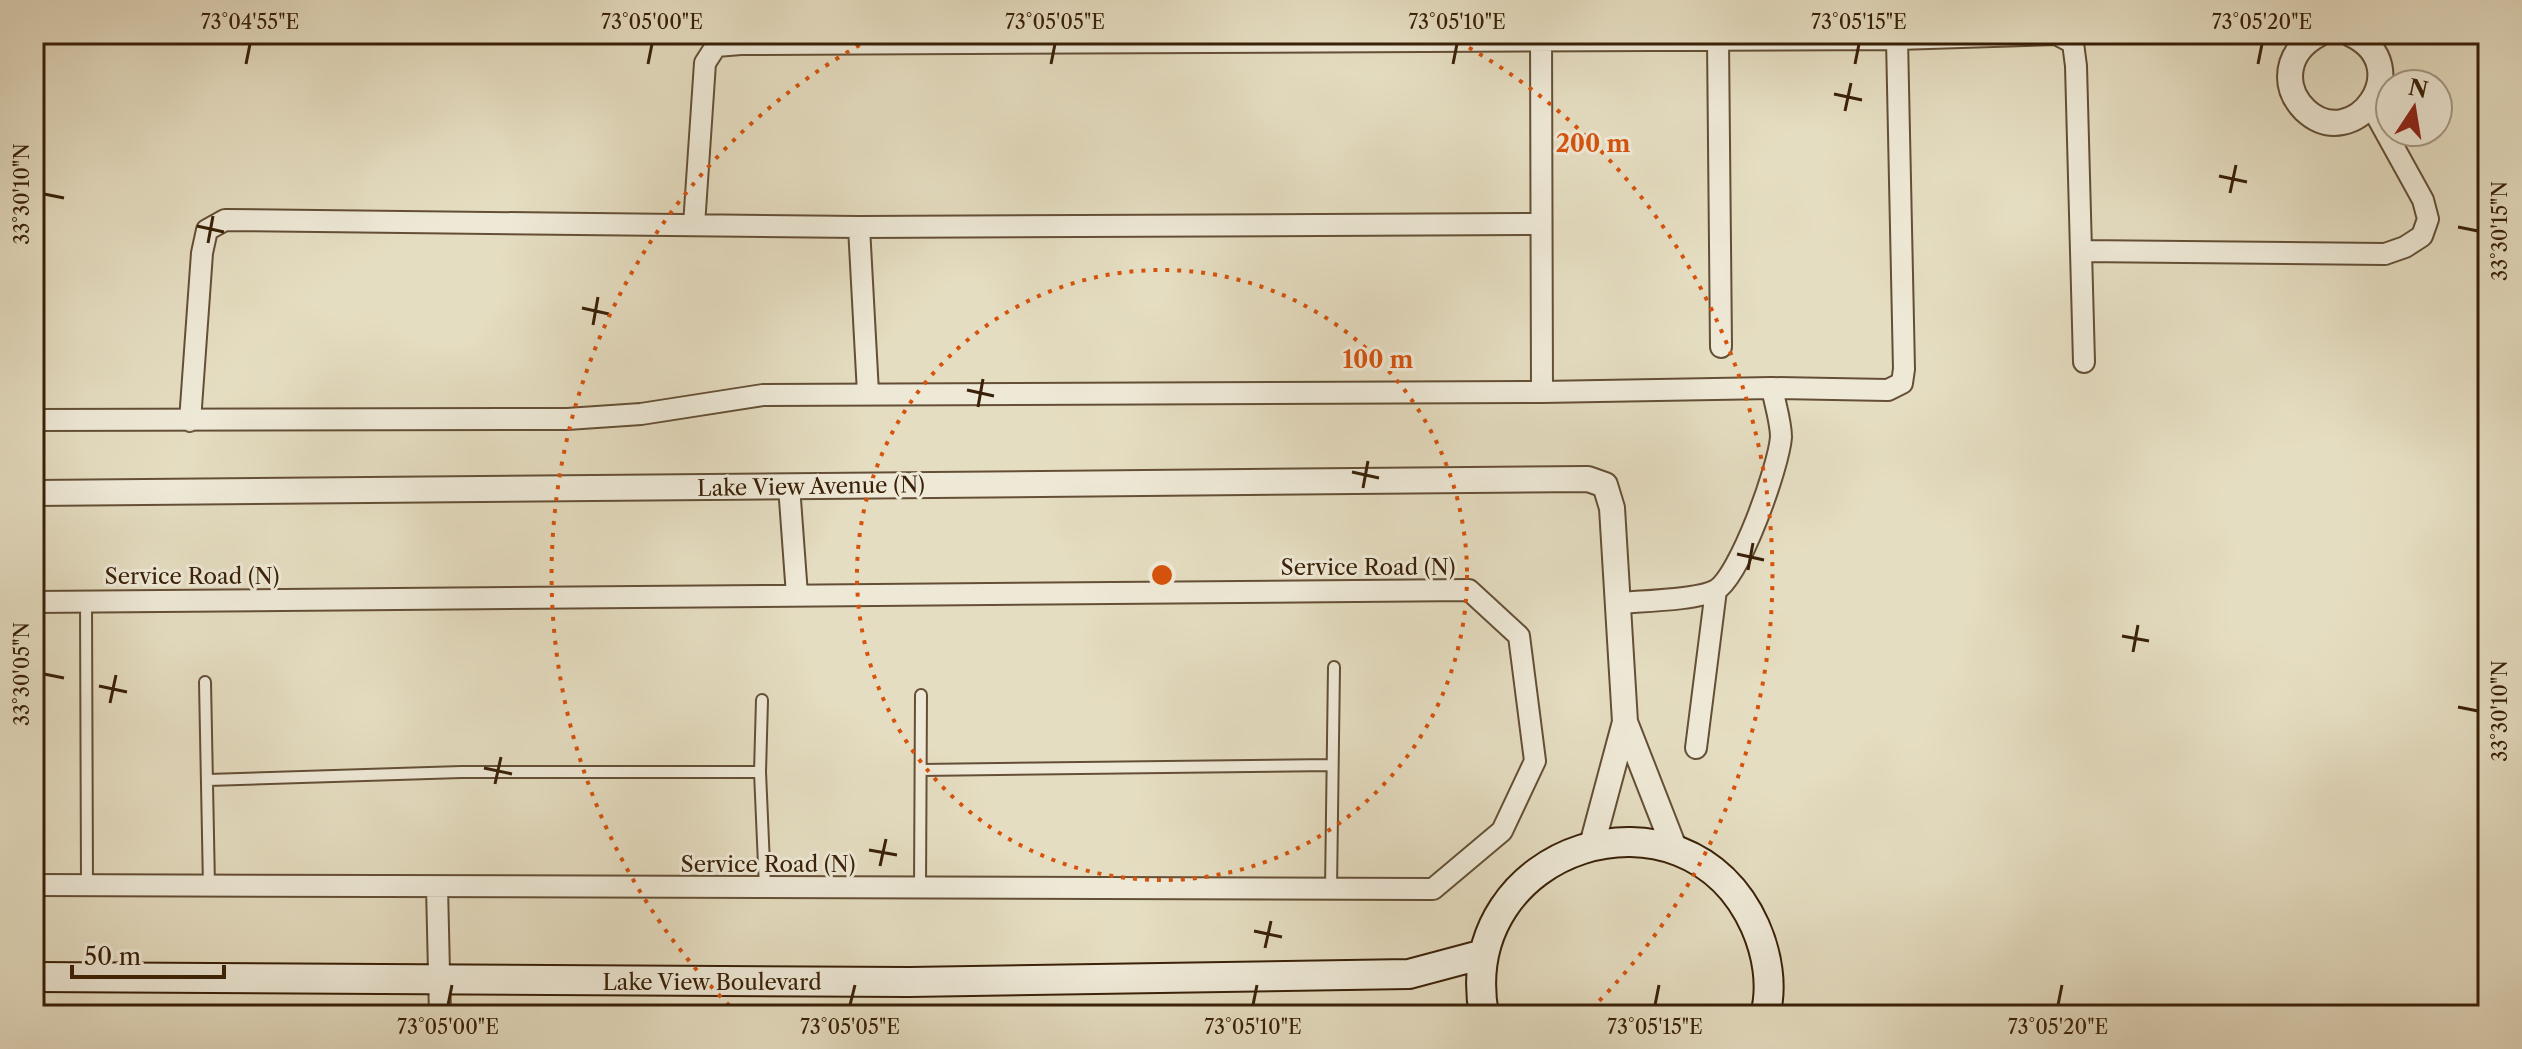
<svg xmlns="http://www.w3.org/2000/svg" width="2522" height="1049" font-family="'Libre Caslon Text',serif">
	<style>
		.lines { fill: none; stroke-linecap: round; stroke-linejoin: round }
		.service-casing { stroke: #644f36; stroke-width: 14 }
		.minor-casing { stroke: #644f36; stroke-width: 24 }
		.tertiary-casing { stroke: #644f36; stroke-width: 28 }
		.secondary-casing { stroke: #392007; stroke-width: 32 }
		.service { stroke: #eee9d7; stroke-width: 10 }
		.minor { stroke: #eee9d7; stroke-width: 20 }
		.tertiary { stroke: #eee9d7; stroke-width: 24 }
		.secondary { stroke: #eee9d7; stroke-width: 28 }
		.ticks { fill: none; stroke: #392007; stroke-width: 3 }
		.ring { fill: none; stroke: #d6530c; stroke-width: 4; stroke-dasharray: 4 8 }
		.labels { text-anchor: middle; stroke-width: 6; stroke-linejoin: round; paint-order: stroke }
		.street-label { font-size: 22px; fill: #392007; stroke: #eee9d7 }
		.centre { fill: #d6530c; stroke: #eee9d7; stroke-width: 4 }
		.ring-label { font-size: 24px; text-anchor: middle; font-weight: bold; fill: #d6530c; stroke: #eee9d7; stroke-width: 6; stroke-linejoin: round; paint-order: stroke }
		.neatline { fill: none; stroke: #392007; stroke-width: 3 }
		.ticks-label { font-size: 20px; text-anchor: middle; fill: #392007 }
	</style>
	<rect width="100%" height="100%" fill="#e5ddc1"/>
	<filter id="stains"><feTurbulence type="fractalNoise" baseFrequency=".0025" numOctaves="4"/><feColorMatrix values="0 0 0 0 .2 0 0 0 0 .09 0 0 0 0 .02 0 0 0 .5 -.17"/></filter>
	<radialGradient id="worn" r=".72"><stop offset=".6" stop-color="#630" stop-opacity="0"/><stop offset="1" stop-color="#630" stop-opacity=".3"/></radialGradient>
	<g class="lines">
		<defs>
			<path id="service" d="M86 601 87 886
				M205 682 209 886
				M762 700 760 772 765 888
				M921 770 1332 765
				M208 780 461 772H760
				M920 888 921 695
				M1331 889 1334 667"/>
			<path id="minor" d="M1541 34 1542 392
				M2056 34 2073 43 2076 66 2084 362
				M1718 40 1721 347
				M694 225 705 63 716 46 741 44 1897 39 2056 34
				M859 227 868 393
				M2081 251 2385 254 2405 247 2422 236 2428 219 2423 200 2371 106
				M34 420 567 419 641 414 763 395 1542 392 1772 388 1888 390 1902 383 1904 369 1897 39
				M190 421 202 253 207 230 225 220 859 227 1541 224
				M789 486 797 595
				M34 602 1469 590 1519 636 1535 761 1502 831 1433 889 34 885
				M1618 603C1640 601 1699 600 1716 590 1740 576 1779 466 1781 437 1781 422 1775 404 1772 388
				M1696 748 1716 590
				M437 887 440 1015"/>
			<path id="tertiary" d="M2319 34C2302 43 2290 57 2290 77 2290 90 2296 101 2305 110 2354 156 2419 66 2351 34
				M34 493 1588 479 1605 485 1612 508 1625 722 1675 850
				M1592 845 1625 722"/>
			<path id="secondary" d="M34 977 909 982 1409 974 1484 954
				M1484 1015C1453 845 1686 773 1755 926 1767 953 1773 986 1765 1015"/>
		</defs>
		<use href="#service" class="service-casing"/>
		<use href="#minor" class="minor-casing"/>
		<use href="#tertiary" class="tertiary-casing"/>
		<use href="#secondary" class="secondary-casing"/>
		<use href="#service" class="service"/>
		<use href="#minor" class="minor"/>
		<use href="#tertiary" class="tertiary"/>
		<use href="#secondary" class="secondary"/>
	</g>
	<path class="ticks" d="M246 64 250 44M648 64 652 44M1051 64 1055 44M1453 64 1457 44M1855 64 1859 44M2258 64 2262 44M1834 94 1862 100M1845 111 1851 83M2219 176 2247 182M2230 193 2236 165M44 194 64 198M197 226 224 232M2458 227 2478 231M208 243 213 216M582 308 609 314M593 325 598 297M967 390 994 396M978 407 983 379M1352 472 1379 478M1363 488 1368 461M1737 554 1764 560M1748 570 1753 543M2122 636 2149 641M2133 652 2138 625M44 674 64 678M99 686 127 692M110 703 116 675M2458 707 2478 711M484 768 512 774M495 784 501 757M869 850 897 855M880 866 886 839M1254 931 1282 937M1265 948 1271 921M448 1005 452 985M850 1005 855 985M1253 1005 1257 985M1655 1005 1659 985M2058 1005 2062 985"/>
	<g class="ring">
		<circle cx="1162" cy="575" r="305"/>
		<path d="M738 1014A610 610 0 0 1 876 36M1448 36A610 610 0 0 1 1586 1014"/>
	</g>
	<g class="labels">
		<g class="street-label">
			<text transform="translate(811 486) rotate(-1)" y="8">Lake View Avenue (N)</text>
			<text x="1368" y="575">Service Road (N)</text>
			<text x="192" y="584">Service Road (N)</text>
			<text x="768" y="872">Service Road (N)</text>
			<text x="712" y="990">Lake View Boulevard</text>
		</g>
	</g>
	<circle cx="1162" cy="575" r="12" class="centre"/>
	<g class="ring-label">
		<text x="1593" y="152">200 m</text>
		<text x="1378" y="368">100 m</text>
	</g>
	<rect width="2522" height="1049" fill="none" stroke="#e5ddc1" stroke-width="88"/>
	<g transform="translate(2414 108) rotate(12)"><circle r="38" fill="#eee9d7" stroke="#a69984" stroke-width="2"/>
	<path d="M0-6L14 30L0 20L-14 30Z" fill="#8f2418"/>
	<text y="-12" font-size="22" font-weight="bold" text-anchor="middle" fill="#392007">N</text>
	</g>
	<path d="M72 965v12h152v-12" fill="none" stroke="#392007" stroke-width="4"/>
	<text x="84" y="965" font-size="24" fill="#392007" stroke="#eee9d7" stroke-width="6" paint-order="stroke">50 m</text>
	<rect x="44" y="44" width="2434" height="961" class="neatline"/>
	<g class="ticks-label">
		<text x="250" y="29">73°04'55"E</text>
		<text x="652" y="29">73°05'00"E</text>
		<text x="1055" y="29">73°05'05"E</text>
		<text x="1457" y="29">73°05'10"E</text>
		<text x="1859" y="29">73°05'15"E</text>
		<text x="2262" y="29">73°05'20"E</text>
		<text transform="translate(22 194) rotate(-90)" y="7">33°30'10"N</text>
		<text transform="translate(2500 231) rotate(-90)" y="7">33°30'15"N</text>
		<text transform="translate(22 674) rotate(-90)" y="7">33°30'05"N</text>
		<text transform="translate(2500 711) rotate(-90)" y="7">33°30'10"N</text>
		<text x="448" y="1034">73°05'00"E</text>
		<text x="850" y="1034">73°05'05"E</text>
		<text x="1253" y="1034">73°05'10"E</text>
		<text x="1655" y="1034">73°05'15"E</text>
		<text x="2058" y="1034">73°05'20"E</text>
	</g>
	<rect width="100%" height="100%" filter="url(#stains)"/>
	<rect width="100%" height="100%" fill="url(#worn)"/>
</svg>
